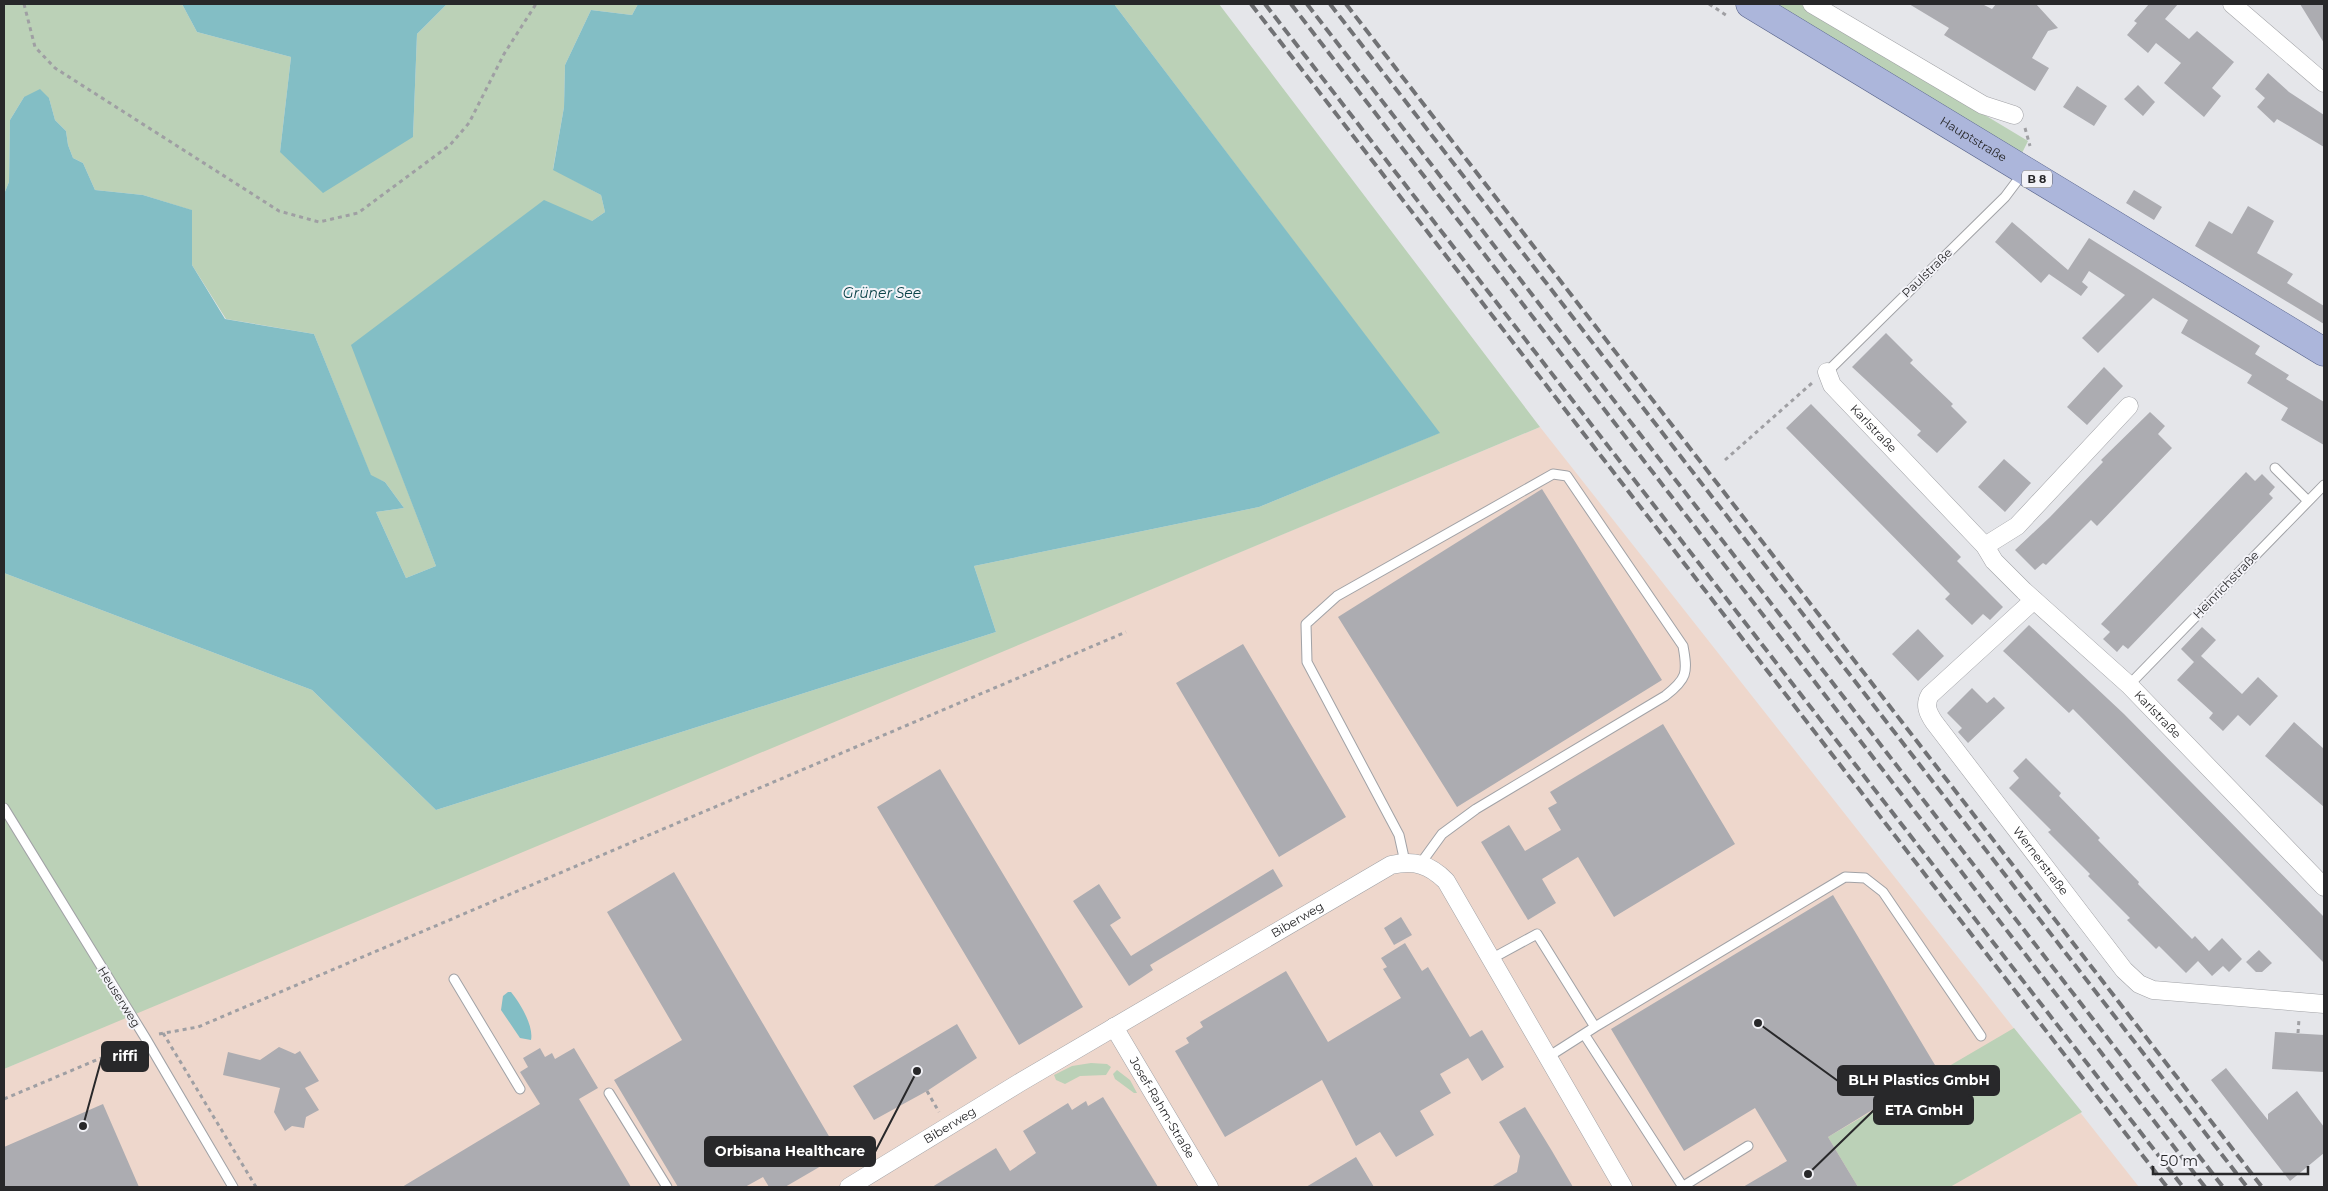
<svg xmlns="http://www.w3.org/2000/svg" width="2328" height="1191" font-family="Montserrat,sans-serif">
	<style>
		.industrial { fill: #eed7cc }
		.green { fill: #bbd1b7 }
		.water { fill: #83bec5 }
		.building { fill: #acacb1 }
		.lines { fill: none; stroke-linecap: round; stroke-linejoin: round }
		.service-casing { stroke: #a1a2a6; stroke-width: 11 }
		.minor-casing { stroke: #a1a2a6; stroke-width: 19 }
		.primary-casing { stroke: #59658d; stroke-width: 29 }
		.path { stroke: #9f9fa3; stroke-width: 3; stroke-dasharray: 4 4; stroke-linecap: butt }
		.service { stroke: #fff; stroke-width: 9 }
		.minor { stroke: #fff; stroke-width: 18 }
		.primary { stroke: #acb6db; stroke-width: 28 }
		.rail { stroke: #717275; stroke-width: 4; stroke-dasharray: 10 5; stroke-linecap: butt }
		.labels { text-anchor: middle; stroke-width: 4; stroke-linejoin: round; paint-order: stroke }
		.shield { fill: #f3f3f8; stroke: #656568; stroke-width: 1 }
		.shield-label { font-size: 11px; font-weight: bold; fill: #28282a }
		.street-label { font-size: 12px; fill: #28282a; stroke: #f3f3f8 }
		.water-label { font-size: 14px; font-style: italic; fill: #0a4248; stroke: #f3f3f8 }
		.leader { fill: none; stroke: #28282a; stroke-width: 2 }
		.callout-dot { fill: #28282a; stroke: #f3f3f8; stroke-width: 2 }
		.callout { fill: #28282a; stroke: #28282a; stroke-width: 2 }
		.callout-label { font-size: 14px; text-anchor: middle; font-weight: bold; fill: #fff }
	</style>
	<rect width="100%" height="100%" fill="#e5e6ea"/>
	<path class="industrial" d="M1540 427 2139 1187H4V1069L129 1015Z"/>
	<path class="green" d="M4 4H182L197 32 291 57 280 152 413 137 417 34 447 4H638L632 15 591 10 565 65 564 107 553 169 601 195 605 212 592 221 352 345 436 566 406 578 376 512 404 508 385 482 371 476 314 334 226 319 192 265 191 210 143 195 95 190 83 163 73 158 68 145 66 131 55 120 49 98 24 97 10 120 9 182 4 194Z
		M1114 4H1219L1540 427 4 1069V573L312 690 436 810 996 632 974 566 1259 507 1439 433Z
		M1780 4H1800L2028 141 2022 153 1781 8Z
		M2014 1028 2082 1112 1950 1187H1858L1828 1137Z
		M1091 1063 1107 1064 1111 1067 1106 1075 1080 1076 1065 1084 1056 1080 1054 1075 1072 1066Z
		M1117 1070 1130 1080 1137 1093H1134L1115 1079 1113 1074Z"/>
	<path class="water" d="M182 4H447L417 34 413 137 323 193 280 152 291 57 197 32Z
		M638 4H1114L1440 433 1259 507 974 566 996 632 436 810 312 690 4 573V194L9 182 10 120 24 97 40 89 49 98 55 120 66 131 68 145 73 158 83 163 95 190 143 195 192 210V265L225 319 314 334 371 475 385 482 404 508 376 512 406 578 436 566 351 345 544 200 592 221 605 212 601 195 553 170 564 107 565 65 591 10 632 15Z
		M508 992H511C520 1003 534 1026 531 1040L520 1038 501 1010 503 996Z"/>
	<path class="building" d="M1909 4H1982L1992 9 1996 4H2036L2058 28 2048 31 2032 58 2049 68 2035 91 1944 35 1949 28Z
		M2149 4H2178L2165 19 2189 39 2197 31 2234 62 2212 88 2221 96 2204 117 2164 83 2181 63 2156 43 2148 53 2127 35 2137 23 2134 21Z
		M2300 4H2324V43Z
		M2268 73 2289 92 2324 115V147L2277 119 2274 123 2257 107 2265 98 2255 89Z
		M2138 85 2155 102 2143 116 2124 99Z
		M2077 86 2107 106 2094 126 2063 107Z
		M2134 190 2162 207 2154 220 2126 203Z
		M2248 206 2274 221 2257 253 2293 274 2287 283 2324 306V324L2195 246 2209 221 2232 234Z
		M2012 222 2068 270 2089 238 2260 346 2255 354 2289 375 2286 379 2324 402V445L2281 420 2288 408 2247 383 2252 375 2181 333 2188 320 2153 298 2098 353 2082 338 2125 295 2089 271 2082 282 2088 287 2081 296 2049 274 2041 283 1995 242Z
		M1886 333 1913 360 1910 363 1953 404 1951 406 1967 422 1937 453 1917 435 1921 431 1852 367Z
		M2104 367 2123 386 2087 425 2067 407Z
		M1811 404 1961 557 1957 561 2003 607 1990 620 1983 614 1972 625 1945 599 1950 594 1786 428Z
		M2150 412 2165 426 2158 434 2172 448 2097 526 2091 520 2046 565 2043 563 2035 570 2015 550 2050 517 2103 462 2101 460Z
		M2004 459 2031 483 2005 512 1978 487Z
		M2246 472 2255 481 2262 474 2275 487 2269 494 2273 498 2128 649 2123 645 2117 652 2103 639 2110 632 2101 624Z
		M1542 489 1662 680 1457 807 1338 617Z
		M2029 625 2124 714 2324 917V963L2073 709 2069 713 2003 651Z
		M2202 627 2216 640 2201 656 2242 694 2258 677 2278 696 2250 726 2238 715 2223 731 2209 718 2213 713 2177 680 2194 662 2181 649Z
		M1918 629 1944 656 1918 681 1892 654Z
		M1243 644 1346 817 1279 857 1176 683Z
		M1972 688 1987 703 1994 697 2005 708 1968 743 1958 732 1962 728 1947 713Z
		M2294 722 2324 749V807L2265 756Z
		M1663 724 1735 844 1614 917 1578 857 1542 879 1556 903 1528 920 1481 842 1509 825 1525 851 1561 830 1548 808 1557 803 1550 792Z
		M2026 758 2061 793 2059 796 2100 838 2098 840 2139 882 2138 884 2192 939 2195 936 2209 951 2222 938 2242 959 2229 972 2223 966 2212 976 2198 961 2186 973 2159 946 2156 949 2127 920 2130 918 2088 876 2090 874 2048 832 2051 830 2009 788 2019 778 2013 771Z
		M940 769 1083 1007 1019 1045 877 807Z
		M1273 869 1283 886 1150 965 1153 970 1129 986 1073 901 1099 884 1121 918 1110 925 1131 956Z
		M674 872 840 1155 785 1187H769L763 1177 745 1187H678L614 1080 682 1040 607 912Z
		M1833 895 1938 1070 1828 1137 1858 1187H1743L1787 1161 1755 1108 1684 1151 1611 1029Z
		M1401 917 1412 935 1394 945 1384 928Z
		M1405 943 1422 971 1428 967 1470 1037 1482 1030 1504 1067 1482 1081 1468 1058 1440 1074 1451 1093 1420 1111 1434 1135 1396 1157 1380 1132 1356 1146 1322 1080 1225 1137 1175 1051 1189 1043 1186 1038 1203 1027 1200 1022 1286 971 1328 1042 1401 998 1383 969 1387 967 1381 958Z
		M2259 950 2272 963 2262 972H2256L2246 962Z
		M957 1024 977 1058 927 1091 874 1120 853 1086Z
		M2275 1032 2324 1035V1072L2272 1069Z
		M279 1047 295 1054 300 1051 319 1081 305 1088 319 1110 306 1117 304 1128 292 1126 285 1131 274 1112 280 1088 223 1075 228 1052 260 1060Z
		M540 1048 545 1057 552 1053 555 1059 574 1048 598 1088 579 1099 631 1187H402L540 1104 520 1072 528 1067 523 1058Z
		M2226 1068 2268 1120V1114L2297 1091 2324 1127V1153L2290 1181 2211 1080Z
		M1103 1097 1158 1187H932L996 1148 1010 1171 1036 1153 1023 1131 1068 1103 1072 1110 1086 1101 1088 1106Z
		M103 1104 139 1187H4V1147Z
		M1525 1107 1552 1151 1573 1187H1491L1517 1172 1520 1156 1499 1122Z
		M1356 1157 1374 1187H1306Z"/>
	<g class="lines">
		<defs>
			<path id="service" d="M1827 372 2005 197 2023 173
				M2275 468 2308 501
				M2129 685 2324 485
				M4 808 146 1039 233 1187
				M1405 862 1399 835 1307 662 1306 624 1337 596 1553 474 1567 476 1683 646C1688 673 1687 679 1665 696L1476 809 1442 834 1421 863
				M1491 959 1537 934 1595 1027 1548 1057
				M454 979 520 1089
				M1595 1027 1845 877 1865 878 1883 892 1981 1036
				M1584 1034 1683 1187
				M609 1093 667 1187
				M1682 1187 1748 1146"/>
			<g id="minor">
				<path d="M1812 4 1983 105 2014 115"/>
				<path d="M2232 4 2324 83"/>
				<path id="s1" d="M1827 372 1832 385 1985 546 1994 561 2024 591 2129 685 2324 887"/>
				<path d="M1985 546 2017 526 2129 406"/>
				<path id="s2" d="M2034 600 1930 695C1924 705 1928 713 1934 722L2124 970 2139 984 2153 990 2324 1004"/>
				<path id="s3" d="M1114 1027 1209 1187"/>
				<path id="s4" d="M849 1187 1019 1083 1391 865C1414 860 1429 864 1446 881L1623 1187"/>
			</g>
			<g id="primary">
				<path id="s5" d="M1750 4 2324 352"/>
			</g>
		</defs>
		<use href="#service" class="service-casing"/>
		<use href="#minor" class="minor-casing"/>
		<use href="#primary" class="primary-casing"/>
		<path class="path" d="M24 4 35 47 55 68 279 211 319 222 358 213 450 145 469 123 504 54 536 4
			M1709 4 1729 17
			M2025 128 2030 146
			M1725 460 1812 383
			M163 1033 256 1187
			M2298 1033 2299 1019
			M159 1034 198 1027 1126 632
			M927 1091 939 1112
			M4 1099 132 1045"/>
		<use href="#service" class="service"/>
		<use href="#minor" class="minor"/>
		<use href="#primary" class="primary"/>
		<path class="rail" d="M1251 4 2167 1187
			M1265 4 2183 1187
			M1291 4 2205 1187
			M1307 4 2223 1187
			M1330 4 2247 1187
			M1346 4 2262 1187"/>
	</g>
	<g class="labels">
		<rect class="shield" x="2022" y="170.5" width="30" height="17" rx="4"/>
		<g class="shield-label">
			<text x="2037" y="183">B 8</text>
		</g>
		<g class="street-label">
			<text dy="4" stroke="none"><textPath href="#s5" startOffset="261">Hauptstraße</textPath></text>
			<text transform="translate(1927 273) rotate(-44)" y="4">Paulstraße</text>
			<text dy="4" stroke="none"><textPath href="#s1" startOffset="74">Karlstraße</textPath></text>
			<text transform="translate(2226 585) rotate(-46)" y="4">Heinrichstraße</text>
			<text dy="4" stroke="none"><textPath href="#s1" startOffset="478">Karlstraße</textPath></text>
			<text dy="4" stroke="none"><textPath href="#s2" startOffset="345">Wernerstraße</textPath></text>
			<text dy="4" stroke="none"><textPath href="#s4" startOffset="522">Biberweg</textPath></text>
			<text transform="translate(119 997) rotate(58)" y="4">Heuserweg</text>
			<text dy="4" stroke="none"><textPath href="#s3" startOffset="94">Josef-Rahm-Straße</textPath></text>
			<text dy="4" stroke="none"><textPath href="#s4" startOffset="118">Biberweg</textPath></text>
		</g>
		<g class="water-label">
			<text x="882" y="298">Grüner See</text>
		</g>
	</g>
	<path class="leader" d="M83 1126L102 1057M1758 1023L1838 1081M1808 1174L1874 1110M917 1071L875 1152"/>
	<g class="callout-dot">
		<circle cx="83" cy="1126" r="5"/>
		<circle cx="1758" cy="1023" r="5"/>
		<circle cx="1808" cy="1174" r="5"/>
		<circle cx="917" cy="1071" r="5"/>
	</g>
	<g class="callout">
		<rect x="102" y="1042" width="46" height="29" rx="5"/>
		<rect x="1838" y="1066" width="161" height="29" rx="5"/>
		<rect x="1874" y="1095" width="99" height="29" rx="5"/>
		<rect x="705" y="1137" width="170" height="29" rx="5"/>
	</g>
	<g class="callout-label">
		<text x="125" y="1061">riffi</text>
		<text x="1919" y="1085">BLH Plastics GmbH</text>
		<text x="1924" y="1115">ETA GmbH</text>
		<text x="790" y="1156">Orbisana Healthcare</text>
	</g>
	<rect width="2328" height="1191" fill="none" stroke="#28282a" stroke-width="10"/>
	<path d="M2153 1166v8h155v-8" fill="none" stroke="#28282a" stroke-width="2.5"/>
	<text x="2160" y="1166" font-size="15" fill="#28282a" stroke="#f3f3f8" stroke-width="4" paint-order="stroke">50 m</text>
</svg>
